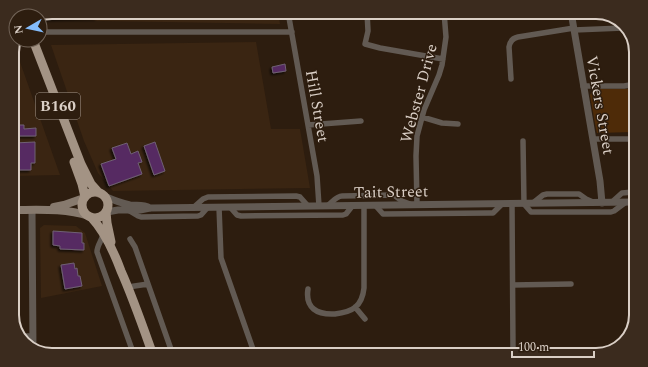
<svg xmlns="http://www.w3.org/2000/svg" width="648" height="367" font-family="Spectral,serif">
	<style>
		.built { fill: #3a2512 }
		.green { fill: #4e2b08 }
		.building { fill: #572b62; stroke: #6f6073; filter: url(#shadow) }
		.lines { fill: none; stroke-linecap: round; stroke-linejoin: round }
		.minor { stroke: #625a53; stroke-width: 5.5 }
		.tertiary { stroke: #625a53; stroke-width: 7 }
		.secondary { stroke: #877a6e; stroke-width: 8 }
		.primary { stroke: #a39384; stroke-width: 9 }
		.labels { text-anchor: middle; stroke-width: 3; stroke-linejoin: round; paint-order: stroke }
		.shield { fill: #2d1d0f; stroke: #a69a8f; stroke-width: 1 }
		.shield-label { font-size: 15px; font-weight: bold; fill: #dacfc6 }
		.street-label { font-size: 16px; fill: #dacfc6; stroke: #2d1d0f }
		.rim { fill: none; stroke: #dacfc6; stroke-width: 2 }
	</style>
	<defs>
		<filter id="shadow"><feDropShadow dx="-2" dy="2" stdDeviation="1" flood-color="#0009"/></filter>
	</defs>
	<rect width="100%" height="100%" fill="#2d1d0f"/>
	<path class="built" d="M52 12H278L280 24 40 20V17Z
		M256 42 271 129H300L310 188 113 191 98 173 84 141 51 45Z
		M14 45 60 175 12 176V50Z
		M44 225 76 226 85 233 102 286 41 298 40 228Z"/>
	<path class="green" d="M633 89V132L597 133 596 129 590 95C591 92 593 90 597 89Z"/>
	<path class="building" d="M52 12H97V18L42 19 41 17Z
		M285 64 286 71 273 73 272 67Z
		M12 125H24V129L36 128V136H12Z
		M35 142V163H31V170H12V155H14V143Z
		M155 142 165 171 154 175 144 146Z
		M127 143 131 154 138 151 142 162 138 163 142 174 109 186 101 164 116 159 112 148Z
		M53 231 82 233V243H84V250L60 249V246L53 245Z
		M74 263 75 269 77 268 78 276H80L82 286 65 289 61 265Z"/>
	<g class="lines">
		<path class="minor" d="M288 12 317 176 319 206
			M367 12 368 31 365 44 380 48 443 59
			M574 30 623 28
			M40 32H292
			M511 79 509 47C510 41 513 38 518 37L574 28
			M583 86H624L630 85 635 86
			M422 117 442 123 458 124
			M308 125 361 121
			M593 139H634
			M523 141 524 204 531 212H611L614 211 626 202
			M612 202 622 193 633 192
			M533 203 543 195 547 194H579L586 199 593 202
			M375 205 383 214 489 213H493L502 204
			M417 205 416 156 417 136 424 110 439 75 442 65 446 37 444 12
			M327 206C332 203 336 196 342 196L394 195 402 201 410 204
			M194 207 203 199 208 197 296 196 300 197 308 206
			M219 207 221 258 255 355
			M230 207 237 215 241 216 343 215 346 214 353 205
			M128 210 138 216 141 217 198 216 201 215 208 207
			M103 234C102 241 97 245 97 252L134 355
			M130 239 135 247 173 355
			M513 285 571 284
			M128 287 148 284
			M308 289C305 308 317 315 335 314 352 312 362 307 364 288V205
			M355 307 365 319
			M24 336H33
			M512 355 513 348 512 204"/>
		<path class="tertiary" d="M571 12 600 181 602 203
			M104 196C113 200 121 203 130 205 137 206 143 204 150 208
			M32 210 33 350
			M107 212 118 210H140L150 208 633 202"/>
		<path class="secondary" d="M54 207 64 205 84 198
			M12 210C38 210 64 208 89 216"/>
		<path class="primary" d="M33 40 81 164 91 184 99 193
			M74 162 82 184 85 197
			M82 205a13 13 0 1 1 26 0a13 13 0 1 1-26 0Z
			M106 212 107 223 111 242
			M91 217C105 232 114 252 121 271 133 298 143 327 153 355"/>
	</g>
	<g class="labels">
		<rect class="shield" x="36" y="93" width="44" height="26" rx="3"/>
		<g class="shield-label">
			<text x="58" y="111">B160</text>
		</g>
		<g class="street-label">
			<text transform="translate(418 93) rotate(-75)" y="6">Webster Drive</text>
			<text transform="translate(601 105) rotate(80)" y="6">Vickers Street</text>
			<text transform="translate(318 106) rotate(80)" y="6">Hill Street</text>
			<text transform="translate(391 191) rotate(-1)" y="6">Tait Street</text>
		</g>
	</g>
	<path d="M0 0H648V367H0ZM52 19H596A33 33 0 0 1 629 52V315A33 33 0 0 1 596 348H52A33 33 0 0 1 19 315V52A33 33 0 0 1 52 19Z" fill="#3b2b1e" fill-rule="evenodd"/>
	<path class="rim" d="M52 19H596A33 33 0 0 1 629 52V315A33 33 0 0 1 596 348H52A33 33 0 0 1 19 315V52A33 33 0 0 1 52 19Z"/>
	<g transform="translate(28 28) rotate(261)"><circle r="19" fill="#2d1d0f" stroke="#726458"/>
	<path d="M0-3L7 15L0 10L-7 15Z" fill="#84bcfb"/>
	<text y="-6" font-size="11" font-weight="bold" text-anchor="middle" fill="#dacfc6">N</text>
	</g>
	<path d="M512 351v6h82v-6" fill="none" stroke="#dacfc6" stroke-width="2"/>
	<text x="518" y="351" font-size="12" fill="#dacfc6" stroke="#2d1d0f" stroke-width="3" paint-order="stroke">100 m</text>
</svg>
